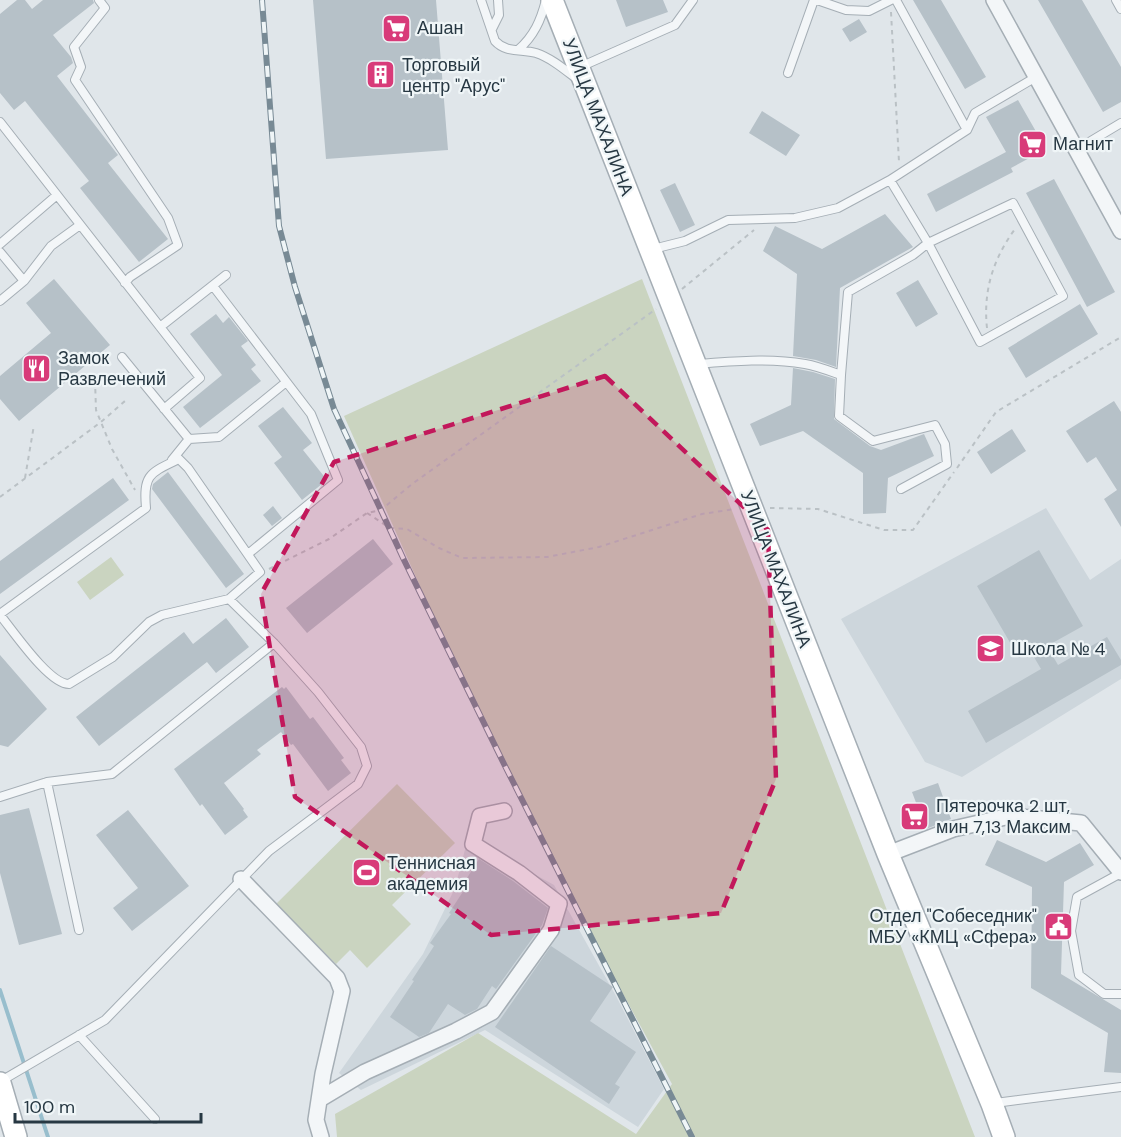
<svg xmlns="http://www.w3.org/2000/svg" width="1121" height="1137" font-family="'DM Sans',sans-serif">
	<style>
		.built { fill: #cdd6dc }
		.green { fill: #cad4c0 }
		.lines { fill: none; stroke-linecap: round; stroke-linejoin: round }
		.stream { stroke: #98becd; stroke-width: 4 }
		.building { fill: #b6c1c8 }
		.lane-casing { stroke: #a5aeb5; stroke-width: 10 }
		.street-casing { stroke: #a5aeb5; stroke-width: 18 }
		.secondary-casing { stroke: #a5aeb5; stroke-width: 24 }
		.path { stroke: #bac1c5; stroke-width: 2; stroke-dasharray: 4.5 4.5; stroke-linecap: butt }
		.lane { stroke: #f3f6f8; stroke-width: 8 }
		.street { stroke: #f3f6f8; stroke-width: 15 }
		.secondary { stroke: #fff; stroke-width: 21 }
		.rail-casing { stroke: #788a95; stroke-width: 6 }
		.rail { stroke: #eff5f7; stroke-width: 4; stroke-dasharray: 11; stroke-linecap: butt }
		.marked { fill: #c2185b; fill-opacity: 0.2; stroke: #c2185b; stroke-width: 4.5; stroke-dasharray: 12 8; stroke-linejoin: round }
		.labels { text-anchor: middle; stroke-width: 4.5; stroke-linejoin: round; paint-order: stroke }
		.poi-label { font-size: 18px; fill: #273843; stroke: #eff5f7; text-anchor: start }
		.street-label { font-size: 18px; fill: #273843; stroke: #eff5f7 }
	</style>
	<rect width="100%" height="100%" fill="#e0e6ea"/>
	<path class="built" d="M1046 508 1090 580 1121 559V679L962 777 925 762 841 619Z
		M468 838 554 885 616 996 664 1089 638 1127 485 1030 361 1090 339 1073 423 954 455 888Z"/>
	<path class="green" d="M642 279 975 1137H337L335 1114 478 1033 636 1134 672 1084 578 911 469 696 344 416Z
		M111 557 124 575 90 600 77 582Z
		M397 784 455 843 392 905 411 924 367 968 350 950 336 964 276 904Z"/>
	<g class="lines">
		<path class="stream" d="M0 990 48 1137"/>
	</g>
	<path class="building" d="M17 0H25L32 9 43 0H93L94 3 53 35 71 57 73 63 57 76 118 155 108 163 168 239 139 262 80 188 89 181 25 101 14 110 0 93V14Z
		M313 0H436L448 150 326 159Z
		M616 0H663L668 12 626 27Z
		M913 0H941L986 77 965 89Z
		M1038 0H1082L1121 67V102L1103 112Z
		M859 19 867 32 850 42 842 29Z
		M1018 100 1046 149 1011 168 1013 172 936 212 927 194 1006 152 986 117Z
		M762 111 800 135 786 156 749 133Z
		M1054 179 1115 292 1087 307 1026 193Z
		M675 183 695 225 680 232 660 190Z
		M885 214 913 247 840 288 836 367 816 360 793 356 797 274 763 251 775 226 822 249Z
		M54 279 110 345 19 421 0 399V376L51 333 26 303Z
		M918 280 938 314 916 327 896 293Z
		M1080 304 1098 334 1026 378 1008 348Z
		M216 314 223 323 229 317 248 341 241 346 256 365 251 369 261 381 200 428 183 407 222 375 190 334Z
		M793 368 813 372 835 379 834 419 870 446 881 450 924 434 934 456 888 478 886 513 863 514V473L803 431 760 446 750 424 791 405Z
		M1114 401 1121 412V527L1104 499 1117 490 1096 457 1087 463 1066 431Z
		M283 407 312 443 303 450 327 480 302 500 274 463 282 457 258 426Z
		M1012 429 1026 451 991 474 977 452Z
		M168 472 244 574 226 588 152 489 153 484Z
		M113 478 129 500 0 594V561Z
		M273 506 282 518 272 526 263 515Z
		M373 539 393 564 307 633 286 608Z
		M1039 550 1083 626 1047 646 1058 665 1107 637 1121 660V665L986 743 968 711 1041 669 1031 652 1019 658 977 586Z
		M226 618 249 647 216 673 207 662 99 746 76 717 184 632 193 644Z
		M0 655 47 709 8 747 0 745Z
		M282 687 284 689 286 687 310 719 313 717 344 758 341 760 351 773 328 791 293 744 291 745 281 732 257 750 261 754 224 783 244 809 243 810 248 817 225 835 202 804 200 806 174 769Z
		M938 783 951 819 926 829 912 792Z
		M29 808 62 934 19 945 0 873V815Z
		M128 810 189 886 132 931 113 908 138 888 96 835Z
		M997 840 1046 862 1080 843 1094 865 1064 882 1061 974 1121 1010V1073L1104 1072 1108 1033 1031 988 1032 887 985 865Z
		M479 859 513 881 548 908 542 925 496 989 492 986 477 1009 465 1015 448 1004 429 1033 419 1037 390 1017 414 981 412 980 434 946 430 943 451 914 449 913 470 881 467 878Z
		M551 946 613 987 590 1021 636 1052 615 1084 620 1087 609 1104 495 1027Z"/>
	<g class="lines">
		<defs>
			<path id="lane" d="M99 0 105 8 74 47 81 67 75 80 168 218 178 245 130 277 125 283
				M481 0 495 41C506 53 521 49 536 53 551 58 564 69 577 79
				M817 0 846 10 869 11 891 0
				M896 0 967 130
				M1116 0 1121 9
				M492 29 499 15 498 0
				M518 50C534 36 541 20 546 0
				M580 67 675 25 693 0
				M788 73 814 0
				M0 122 200 378 164 409
				M1076 150 1121 123
				M890 180 967 130 975 113 1036 77
				M1013 203 1063 296 980 342 928 243Z
				M0 244 57 195
				M653 249 685 241 728 220 795 218 838 208 890 180 928 243 913 255 848 292 841 375
				M0 252 24 281 0 301
				M24 281 51 246 80 225
				M213 286 311 414 338 480 248 554
				M160 327 226 275
				M122 357 189 439 172 460
				M697 364C733 361 770 358 805 364 817 366 830 371 841 375L839 416 873 441 935 425 945 444 947 464 901 489
				M189 439 219 437 285 383
				M0 614 146 508C143 474 150 473 179 459L188 468 260 572 229 599 162 615 149 622 113 657 69 684C49 684 14 632 0 615
				M47 782 112 774 274 643
				M0 797 47 782 79 930
				M1121 873 1077 897 1071 931 1079 975 1104 994H1121
				M79 1035 155 1119
				M1 1081 105 1020 269 851 358 784 367 766 361 747 318 692 274 643 229 599
				M995 1103 1121 1087"/>
			<path id="street" d="M994 0 1121 231
				M888 854 953 829 1010 816 1081 823 1121 872
				M241 879 337 978 342 991 323 1074 316 1120 321 1137
				M320 1099 365 1072 456 1031 492 1012 551 930 559 904 519 873 473 844 480 816 504 811"/>
			<path id="secondary" d="M552 0 888 854 992 1104 1004 1137
				M0 1083 16 1137"/>
		</defs>
		<use href="#lane" class="lane-casing"/>
		<use href="#street" class="street-casing"/>
		<use href="#secondary" class="secondary-casing"/>
		<path class="path" d="M891 12 899 162
			M682 289 754 230
			M987 328C983 291 993 259 1015 229
			M95 380 96 410 112 449 135 490
			M957 468 996 412 1121 337
			M25 478 34 425
			M0 497 101 422 125 401
			M770 508 818 509 884 530H913L954 472
			M367 513 390 528 407 529 439 548 462 558 547 557 599 547 702 514 735 509
			M269 569 329 539 367 513 381 510 412 484 656 309"/>
		<use href="#lane" class="lane"/>
		<use href="#street" class="street"/>
		<use href="#secondary" class="secondary"/>
		<defs>
			<path id="rail" d="M262 0 279 226 295 287 334 409 404 560 505 766 692 1137"/>
		</defs>
		<use href="#rail" class="rail-casing"/>
		<use href="#rail" class="rail"/>
	</g>
	<path class="marked" d="M605 376 768 530 776 779 721 913 491 935 295 797 261 594 334 462Z"/>
	<defs>
		<symbol id="supermarket-square" viewBox="-11 -11 22 22"><rect x="-9" y="-9" width="18" height="18" rx="4" fill="#d83b79" stroke="#eff5f7"/><path d="M-6-5.5h2.5l.6 2H6L4.5 2H-2.5L-4.4-4H-6ZM-1.5 3.2a1.3 1.3 0 1 0 .1 0ZM3 3.2a1.3 1.3 0 1 0 .1 0Z" fill="#fff"/></symbol>
		<symbol id="building-square" viewBox="-11 -11 22 22"><rect x="-9" y="-9" width="18" height="18" rx="4" fill="#d83b79" stroke="#eff5f7"/><path d="M-4-6H4V6H1V3H-1V6H-4ZM-2.5-4.3h1.7v1.8h-1.7ZM.8-4.3h1.7v1.8H.8ZM-2.5-1h1.7V.8h-1.7ZM.8-1h1.7V.8H.8Z" fill="#fff"/></symbol>
		<symbol id="restaurant-square" viewBox="-11 -11 22 22"><rect x="-9" y="-9" width="18" height="18" rx="4" fill="#d83b79" stroke="#eff5f7"/><path d="M-5-6h1v4h1v-4h1v4h1v-4h1v5L-1.5 .5V6h-2V.5L-5-1ZM5-6V6H3V1.5H1.5Q1.5-4 5-6Z" fill="#fff"/></symbol>
		<symbol id="school-square" viewBox="-11 -11 22 22"><rect x="-9" y="-9" width="18" height="18" rx="4" fill="#d83b79" stroke="#eff5f7"/><path d="M0-5L7-2L0 1L-7-2ZM-4 1L0 2.5L4 1V4Q0 6-4 4Z" fill="#fff"/></symbol>
		<symbol id="stadium-square" viewBox="-11 -11 22 22"><rect x="-9" y="-9" width="18" height="18" rx="4" fill="#d83b79" stroke="#eff5f7"/><path d="M0-5a6.5 5 0 1 0 0 10a6.5 5 0 1 0 0-10ZM-3.5-1.8h7v3.6h-7Z" fill="#fff"/></symbol>
		<symbol id="civic-square" viewBox="-11 -11 22 22"><rect x="-9" y="-9" width="18" height="18" rx="4" fill="#d83b79" stroke="#eff5f7"/><path d="M-.6-6.5H3V-4.5H.6V-3L4-1V1h2V6H-6V1h2V-1L-.6-3ZM-1.2 2.5V6h2.4V2.5Z" fill="#fff"/></symbol>
	</defs>
	<g fill-rule="evenodd">
		<use href="#supermarket-square" x="380" y="12" width="33" height="33"/>
		<use href="#building-square" x="364" y="58" width="33" height="33"/>
		<use href="#supermarket-square" x="1016" y="128" width="33" height="33"/>
		<use href="#restaurant-square" x="20" y="352" width="33" height="33"/>
		<use href="#school-square" x="974" y="632" width="33" height="33"/>
		<use href="#supermarket-square" x="898" y="800" width="33" height="33"/>
		<use href="#stadium-square" x="350" y="856" width="33" height="33"/>
		<use href="#civic-square" x="1042" y="910" width="33" height="33"/>
	</g>
	<g class="labels">
		<g class="poi-label">
			<text x="417" y="34">Ашан</text>
			<text x="402" y="71">Торговый<tspan x="402" dy="21">центр "Арус"</tspan></text>
			<text x="1053" y="150">Магнит</text>
			<text x="58" y="364">Замок<tspan x="58" dy="21">Развлечений</tspan></text>
			<text x="1011" y="655">Школа № 4</text>
			<text x="936" y="812">Пятерочка 2 шт,<tspan x="936" dy="21">мин 7,13 Максим</tspan></text>
			<text x="387" y="869">Теннисная<tspan x="387" dy="21">академия</tspan></text>
			<text x="1037" y="922" text-anchor="end">Отдел "Собеседник"<tspan x="1037" dy="21">МБУ «КМЦ «Сфера»</tspan></text>
		</g>
		<g class="street-label">
			<text transform="translate(598 117) rotate(69)" y="6">УЛИЦА МАХАЛИНА</text>
			<text transform="translate(776 569) rotate(69)" y="6">УЛИЦА МАХАЛИНА</text>
		</g>
	</g>
	<path d="M15 1113v9h186v-9" fill="none" stroke="#273843" stroke-width="3"/>
	<text x="24" y="1113" font-size="18" fill="#273843" stroke="#eff5f7" stroke-width="4.5" paint-order="stroke">100 m</text>
</svg>
